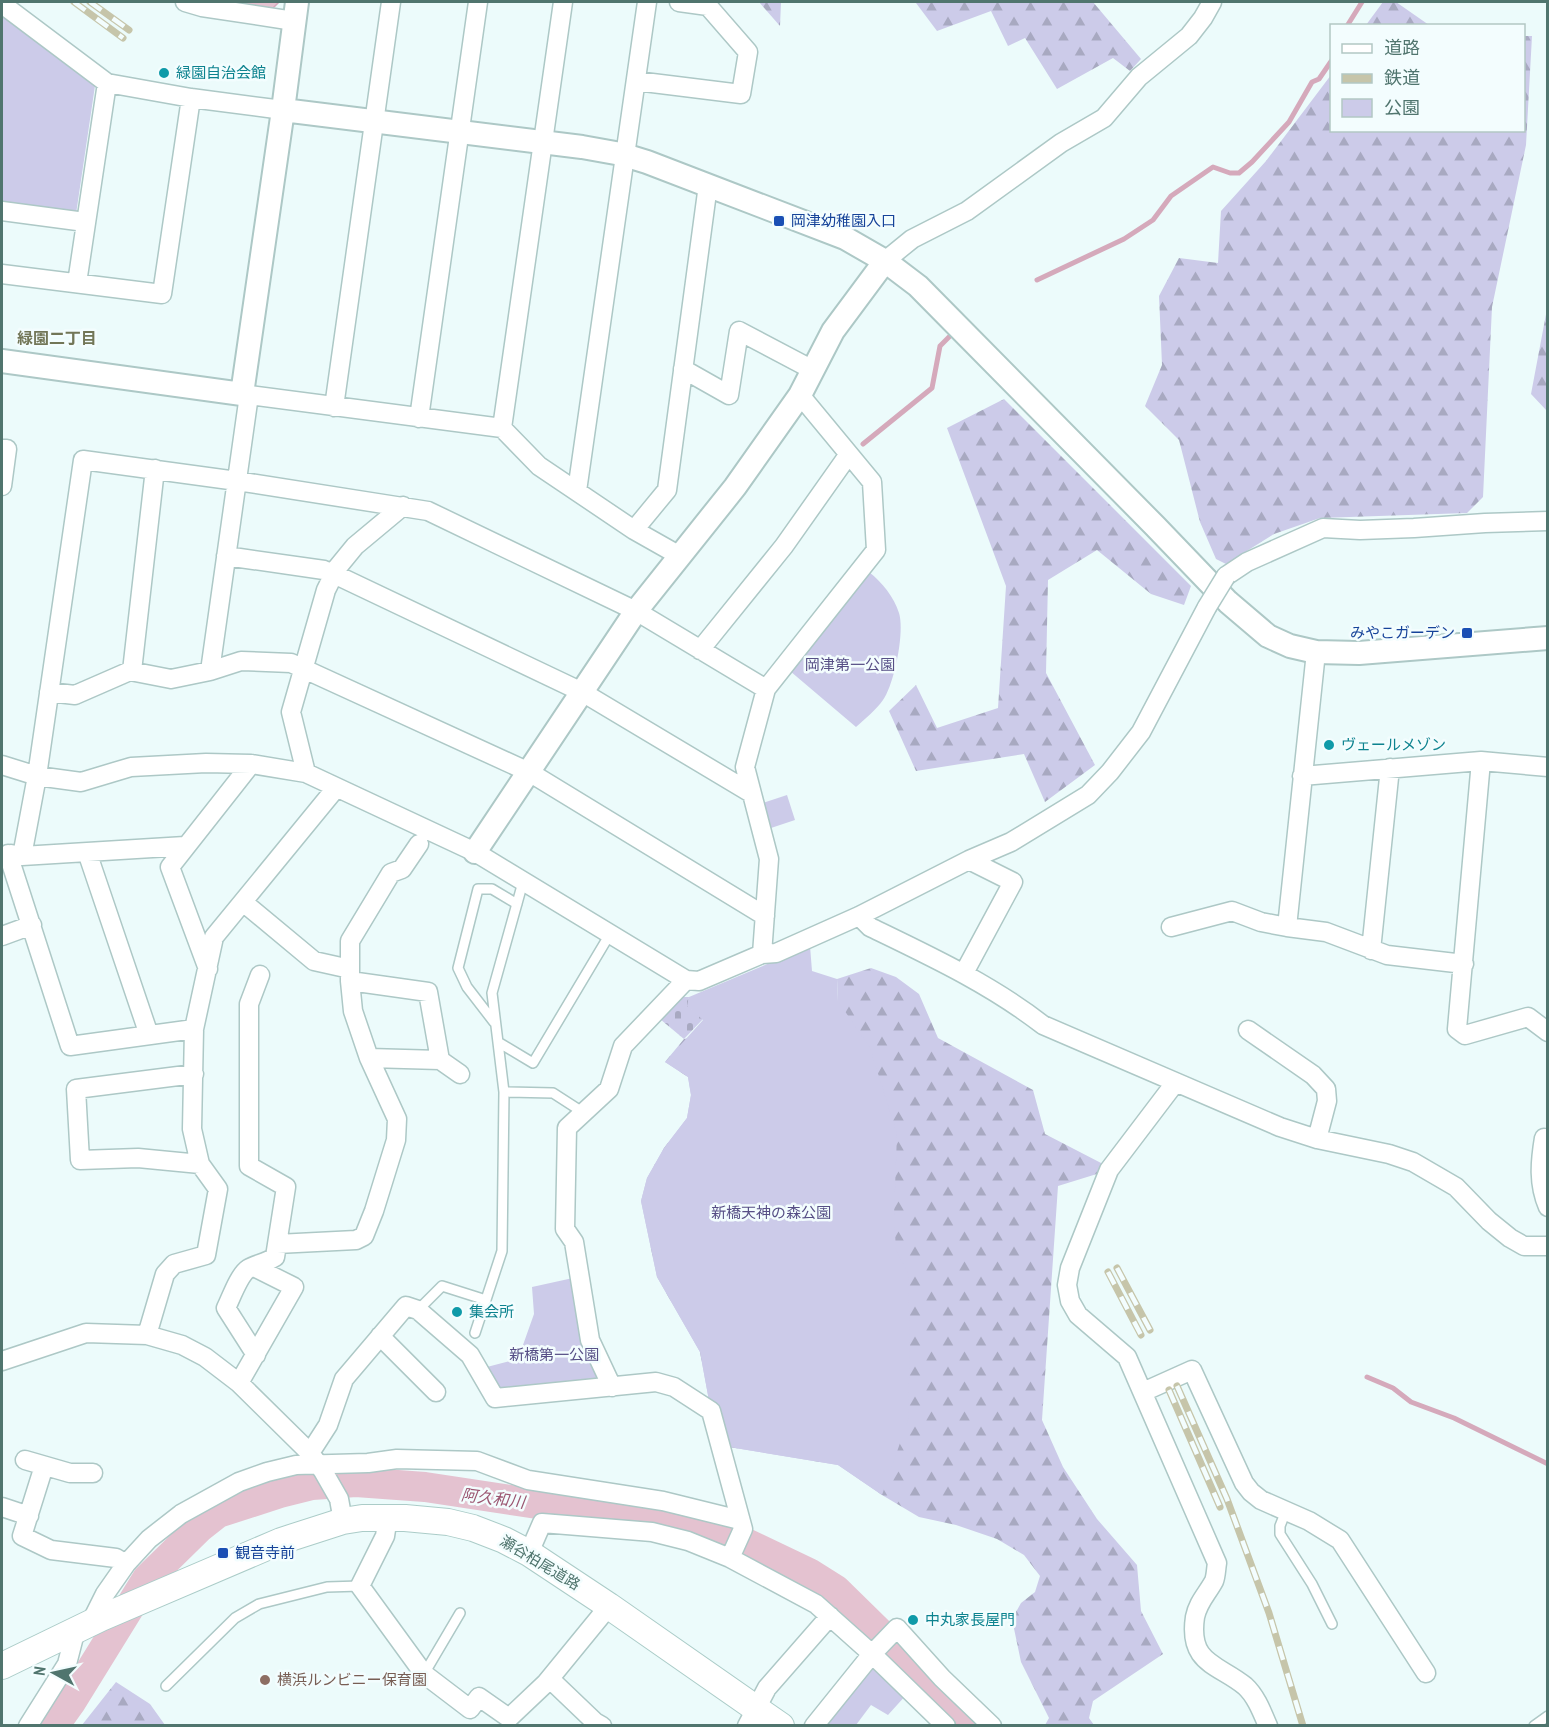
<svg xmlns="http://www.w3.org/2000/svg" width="1549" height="1727" font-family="'PT Sans Narrow','Noto Sans JP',sans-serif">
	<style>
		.forest { fill: url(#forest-firs) }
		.cemetery { fill: url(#cemetery-stones) }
		.park { fill: #cccbe9 }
		.water { fill: url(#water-ripples); stroke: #d5a9bb; stroke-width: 1.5 }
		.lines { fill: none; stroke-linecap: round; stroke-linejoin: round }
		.stream { stroke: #d5a9bb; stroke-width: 5 }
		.river { stroke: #e4c2d0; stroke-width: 30 }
		.service-casing { stroke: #adc8c6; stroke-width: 12 }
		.minor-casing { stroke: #adc8c6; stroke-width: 21 }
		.tertiary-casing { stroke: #adc8c6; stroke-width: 26 }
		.secondary-casing { stroke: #abccc8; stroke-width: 28 }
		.service { stroke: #fff; stroke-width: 9 }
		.minor { stroke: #fff; stroke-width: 18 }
		.tertiary { stroke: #fff; stroke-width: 22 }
		.secondary { stroke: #fff; stroke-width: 26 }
		.rail-casing { stroke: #c6c5aa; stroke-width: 7 }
		.rail { stroke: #f3fdfe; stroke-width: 4.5; stroke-dasharray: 14; stroke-linecap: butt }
		.minor-bridge-casing { stroke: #adc8c6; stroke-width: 21; stroke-linecap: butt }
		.minor-bridge { stroke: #fff; stroke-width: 18 }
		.culture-dot { fill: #0f9aa8; stroke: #f3fdfe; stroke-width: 2 }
		.transit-dot { fill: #1a4fb4; stroke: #f3fdfe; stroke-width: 2 }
		.education-dot { fill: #8d6e63; stroke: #f3fdfe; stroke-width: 2 }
		.labels { text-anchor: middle; stroke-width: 5; stroke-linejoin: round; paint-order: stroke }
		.culture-label { font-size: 15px; fill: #0d838f; stroke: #f3fdfe; text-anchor: start }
		.transit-label { font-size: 15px; fill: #164399; stroke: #f3fdfe; text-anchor: start }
		.park-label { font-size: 15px; fill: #574f86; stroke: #f3fdfe }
		.street-label { font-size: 15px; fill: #50756e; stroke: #f3fdfe }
		.education-label { font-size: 15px; fill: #785e54; stroke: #f3fdfe; text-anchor: start }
		.neighbourhood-label { font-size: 16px; font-weight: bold; fill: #727657; stroke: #f3fdfe }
		.water-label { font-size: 16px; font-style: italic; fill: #9b5671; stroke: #f3fdfe }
	</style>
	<defs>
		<pattern id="forest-firs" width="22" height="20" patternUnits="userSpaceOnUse" patternTransform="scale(1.5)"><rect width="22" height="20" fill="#cccbe9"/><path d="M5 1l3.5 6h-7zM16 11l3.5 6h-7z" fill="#a8a9c1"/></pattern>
		<pattern id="cemetery-stones" width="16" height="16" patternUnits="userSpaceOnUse" patternTransform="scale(1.5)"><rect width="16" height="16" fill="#cccbe9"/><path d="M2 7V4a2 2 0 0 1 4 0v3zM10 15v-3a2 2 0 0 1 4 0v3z" fill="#a8a9c1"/></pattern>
		<pattern id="water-ripples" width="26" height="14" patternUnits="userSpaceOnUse" patternTransform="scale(1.5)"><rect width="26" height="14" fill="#e4c2d0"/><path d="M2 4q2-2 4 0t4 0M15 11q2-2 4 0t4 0" fill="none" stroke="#bba2ad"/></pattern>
	</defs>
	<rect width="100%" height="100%" fill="#ecfbfb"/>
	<path class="forest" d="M759 2H781L780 26Z
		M907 2H1093L1141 59 1130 71 1113 58 1057 89 1025 38 1008 46 991 11 937 31 916 3Z
		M1383 2H1396L1429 25H1366Z
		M1524 36H1532L1526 145 1492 307 1483 497 1467 513 1320 518 1274 534 1226 564 1216 559 1200 522 1179 440 1145 406 1162 365 1159 296 1179 258 1218 263 1221 211 1266 161 1331 75 1332 130H1524Z
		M1547 309V411L1531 394Z
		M1004 399 1191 586 1184 605 1151 594 1097 550 1048 580 1046 673 1095 765 1045 802 1024 754 916 771 889 711 916 685 937 728 998 708 1006 586 947 428Z
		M871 968 896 977 919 994 938 1038 1033 1090 1045 1134 1103 1164 1100 1173 1058 1186 1042 1420 1063 1467 1097 1519 1137 1565 1141 1611 1163 1654 1093 1701 1089 1718 1094 1725H1045L1049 1718 1021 1662 1012 1619 1021 1603 1035 1592 1040 1576 1024 1555 997 1539 956 1525 919 1517 882 1495 838 1465 723 1446 710 1406 700 1352 657 1277 641 1201 647 1178 664 1148 687 1118 691 1095 688 1077 665 1062 684 1039 838 1001 837 979Z
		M116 1682 150 1704 165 1725H82Z"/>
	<path class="cemetery" d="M680 997H689L688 1006 703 1019 684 1039 660 1019Z"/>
	<path class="park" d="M2 12 96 79 76 214 2 201Z
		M869 572C882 582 894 597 899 613 905 632 894 685 883 700 876 710 865 719 856 727L790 671Z
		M787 795 795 820 768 829 760 804Z
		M810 946 812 971 837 979 838 1001 870 1048 897 1134 894 1215 896 1250 908 1273 910 1341 908 1420 882 1495 838 1465 723 1446 710 1406 700 1352 657 1277 641 1201 647 1178 664 1148 687 1118 691 1095 688 1077 665 1062 703 1020 687 1006 689 997Z
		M573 1278 598 1375 591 1384 497 1393 483 1368 518 1359 534 1314 532 1287Z
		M872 1665 907 1694 888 1715 871 1705 856 1725 821 1726Z"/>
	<path class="water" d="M220 2H279L272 9Z"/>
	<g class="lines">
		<path class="stream" d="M1347 26 1362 2
			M1037 280 1124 239 1153 220 1171 196 1213 167 1230 173H1239L1252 162 1289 122 1312 82 1319 79 1332 60
			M863 444 932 388 940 346 950 336
			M1367 1377 1393 1388 1411 1402 1454 1418 1548 1464"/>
		<path class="river" d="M54 1726 71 1702 147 1579 199 1528 218 1513 280 1493 312 1485 356 1482 425 1487 544 1505 637 1514 727 1534 809 1573 836 1590 938 1690 971 1726"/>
		<defs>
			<path id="service" d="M494 1022 467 987 458 968 478 889H492L517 904
				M498 1042 533 1063 610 934
				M504 1092 553 1093 584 1113
				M418 1310 442 1286 486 1300
				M475 1333 502 1251 504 1092 492 993 523 882
				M1286 1511 1280 1526V1534L1312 1584 1332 1624
				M424 1674 460 1613
				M166 1686 235 1618 259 1604 327 1587 360 1586
				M1534 1726 1548 1716"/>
			<path id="minor" d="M185 2 202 7 294 21
				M2 4 107 83 191 98 283 110
				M636 81 741 94 748 52 708 6 679 2
				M2 211 85 222
				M885 261 912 239 967 211 1061 143 1104 118 1139 77 1189 36 1203 18 1212 2
				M2 274 162 294 191 98
				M77 283 107 83
				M683 369 729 395 739 331 813 370
				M242 394 502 428 539 466 634 530 680 556
				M334 407 391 2
				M419 418 478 2
				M502 428 563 2
				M2 449H7L2 486
				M577 491 647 2
				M634 530 667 490 708 185
				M226 556 324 570 334 574 582 692 751 793
				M1226 576 1247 562 1323 528 1360 530 1414 528 1485 523 1548 521
				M700 650 784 546 849 454
				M1316 652 1287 927 1326 932 1387 955 1464 964
				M132 671 155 469
				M210 671 249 395
				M49 692 75 695 130 671 171 679 210 671 241 661 291 663 529 772 765 916
				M1481 761 1457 1029 1465 1035 1528 1017 1548 1032
				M2 765 37 776 81 782 131 767 206 763 251 764 306 773 475 852 686 980 699 981 762 954 776 953 859 916 969 860 1011 842 1088 795 1110 772 1141 732 1207 607
				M306 773 291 712 326 590 337 568 355 546 403 506
				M1302 776 1481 761 1548 767
				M87 852 149 1035
				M8 854 70 1046 194 1029
				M11 854 22 856 185 846
				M22 856 37 776 83 460 237 481 428 511 636 611 766 689
				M243 902 314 961 350 969
				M859 916 870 927C930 956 990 984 1043 1025L1280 1127 1317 1139 1389 1154 1413 1162 1456 1187 1489 1221 1510 1238 1524 1246H1548
				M1171 927 1232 911 1261 922 1287 927
				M2 936 32 925
				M1371 950 1390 768
				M762 954 769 859 745 767 766 689 876 550 872 482 800 395
				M208 969 170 867 251 764
				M964 973 1013 882 969 860
				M350 981 428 992 440 1060 369 1058
				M1248 1030 1313 1075 1326 1089 1327 1101 1317 1139
				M440 1060 460 1074
				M194 1074 76 1089 80 1160 138 1158 200 1164
				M1175 1083 1109 1170 1070 1268 1067 1285 1070 1301 1078 1315 1127 1357 1217 1563C1216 1569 1216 1576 1214 1581 1207 1594 1198 1602 1195 1617 1188 1664 1218 1664 1245 1686 1256 1696 1262 1712 1268 1726
				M1544 1138C1540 1162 1538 1184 1548 1207
				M277 1244 356 1240 364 1236 374 1211 396 1140 397 1119 369 1058 353 1011 350 981V941L391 873 402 869 419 844
				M147 1335 165 1274 174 1264 206 1255 218 1189 200 1164 192 1129 194 1029 214 937 336 788
				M380 1336 436 1392
				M256 1355 226 1308C231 1298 239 1275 248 1269 256 1264 266 1263 275 1257L286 1187 249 1166V1004L260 975
				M2 1361 86 1333 147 1335 182 1345 205 1357 239 1383 310 1453 323 1471 339 1499 343 1521
				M239 1383 294 1287 254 1267
				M612 1387 590 1340 574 1242 565 1229 567 1128 609 1089 623 1046 686 980
				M1143 1392 1192 1370 1244 1483 1251 1492 1261 1500 1309 1521 1340 1540 1426 1673
				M310 1453 328 1425 344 1379 406 1306 418 1310 470 1355 495 1398 656 1382 674 1387 711 1411 743 1529 730 1558
				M25 1460 70 1473H93
				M44 1466 22 1536 51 1550 116 1558 126 1564
				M2 1507 29 1516
				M388 1517 385 1536 360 1586 424 1674 470 1709 479 1697 509 1718 546 1683 609 1606
				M529 1553 542 1523 652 1532 688 1541 730 1558 816 1604 872 1654 946 1726
				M91 1622 105 1594 126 1564 149 1539 181 1514 239 1482 267 1472 296 1465 368 1463 397 1459 477 1461 528 1480 663 1501 740 1520
				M550 1679 595 1722 602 1726
				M28 1726 67 1664 76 1629
				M747 1726 767 1688 830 1616
				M814 1726 872 1654 897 1628 942 1678 992 1726"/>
			<path id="tertiary" d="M283 110 582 147 621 154 647 162 845 238 885 261 918 286 1155 526 1228 602 1268 636 1290 646 1316 652 1359 653 1548 638
				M2 361 242 394 283 110 297 2
				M475 852 636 611 735 487 800 395 833 331 885 261"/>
			<path id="secondary" d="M2 1666 101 1618 281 1541 343 1521 362 1518H405L448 1522 473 1528 504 1540 529 1553 609 1606 781 1726"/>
		</defs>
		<use href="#service" class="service-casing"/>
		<use href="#minor" class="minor-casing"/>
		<use href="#tertiary" class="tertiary-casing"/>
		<use href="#secondary" class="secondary-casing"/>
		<use href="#service" class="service"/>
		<use href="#minor" class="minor"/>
		<use href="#tertiary" class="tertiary"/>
		<use href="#secondary" class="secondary"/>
		<defs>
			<path id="rail" d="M74 2 123 38
				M90 2 129 30
				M1117 1268 1150 1330
				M1108 1272 1141 1335
				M1177 1386 1227 1499 1269 1613 1303 1726
				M1169 1390 1220 1507"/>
		</defs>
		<use href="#rail" class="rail-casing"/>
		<use href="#rail" class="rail"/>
		<defs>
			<path id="minor-bridge" d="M1207 607 1226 576"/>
		</defs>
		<use href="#minor-bridge" class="minor-bridge-casing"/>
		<use href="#minor-bridge" class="minor-bridge"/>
	</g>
	<g class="culture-dot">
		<circle cx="164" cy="73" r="6"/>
		<circle cx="1329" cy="745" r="6"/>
		<circle cx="457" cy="1312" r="6"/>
		<circle cx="913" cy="1620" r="6"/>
	</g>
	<g class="transit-dot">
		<rect x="773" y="215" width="12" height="12" rx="3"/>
		<rect x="1461" y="627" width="12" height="12" rx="3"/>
		<rect x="217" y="1547" width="12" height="12" rx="3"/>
	</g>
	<circle class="education-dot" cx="265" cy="1680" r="6"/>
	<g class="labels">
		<g class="culture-label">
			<text x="176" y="78">緑園自治会館</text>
			<text x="1341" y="750">ヴェールメゾン</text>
			<text x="469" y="1317">集会所</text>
			<text x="925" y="1625">中丸家長屋門</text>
		</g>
		<g class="transit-label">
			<text x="791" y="226">岡津幼稚園入口</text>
			<text x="1455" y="638" text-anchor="end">みやこガーデン</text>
			<text x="235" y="1558">観音寺前</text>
		</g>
		<g class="park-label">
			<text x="850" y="670">岡津第一公園</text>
			<text x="771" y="1218">新橋天神の森公園</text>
			<text x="554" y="1360">新橋第一公園</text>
		</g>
		<g class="street-label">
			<text transform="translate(540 1563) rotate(31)" y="5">瀬谷柏尾道路</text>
		</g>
		<g class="education-label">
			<text x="277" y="1685">横浜ルンビニー保育園</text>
		</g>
		<g class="neighbourhood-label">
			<text x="57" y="344">緑園二丁目</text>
		</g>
		<g class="water-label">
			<text transform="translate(493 1498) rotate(7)" y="6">阿久和川</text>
		</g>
	</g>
	<rect width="1549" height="1727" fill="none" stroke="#50756e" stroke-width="6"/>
	<rect x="1330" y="24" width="195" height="108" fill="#f3fdfe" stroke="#b2c7c4" stroke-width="1.5"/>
	<rect x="1342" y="44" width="30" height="9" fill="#ffffff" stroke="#b2c7c4" stroke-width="1.5"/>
	<text x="1384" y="54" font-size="18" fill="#50756e">道路</text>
	<rect x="1342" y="74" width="30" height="9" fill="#c6c5aa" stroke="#b2c7c4" stroke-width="1.5"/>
	<text x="1384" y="84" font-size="18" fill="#50756e">鉄道</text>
	<rect x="1342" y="99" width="30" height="18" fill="#cccbe9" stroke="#b2c7c4" stroke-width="1.5"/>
	<text x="1384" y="114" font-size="18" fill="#50756e">公園</text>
	<g transform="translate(54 1673) rotate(278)" stroke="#f3fdfe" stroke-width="4.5" paint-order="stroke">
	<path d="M0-4.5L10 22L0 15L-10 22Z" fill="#50756e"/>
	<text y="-9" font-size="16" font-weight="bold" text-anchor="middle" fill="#50756e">N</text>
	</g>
</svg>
